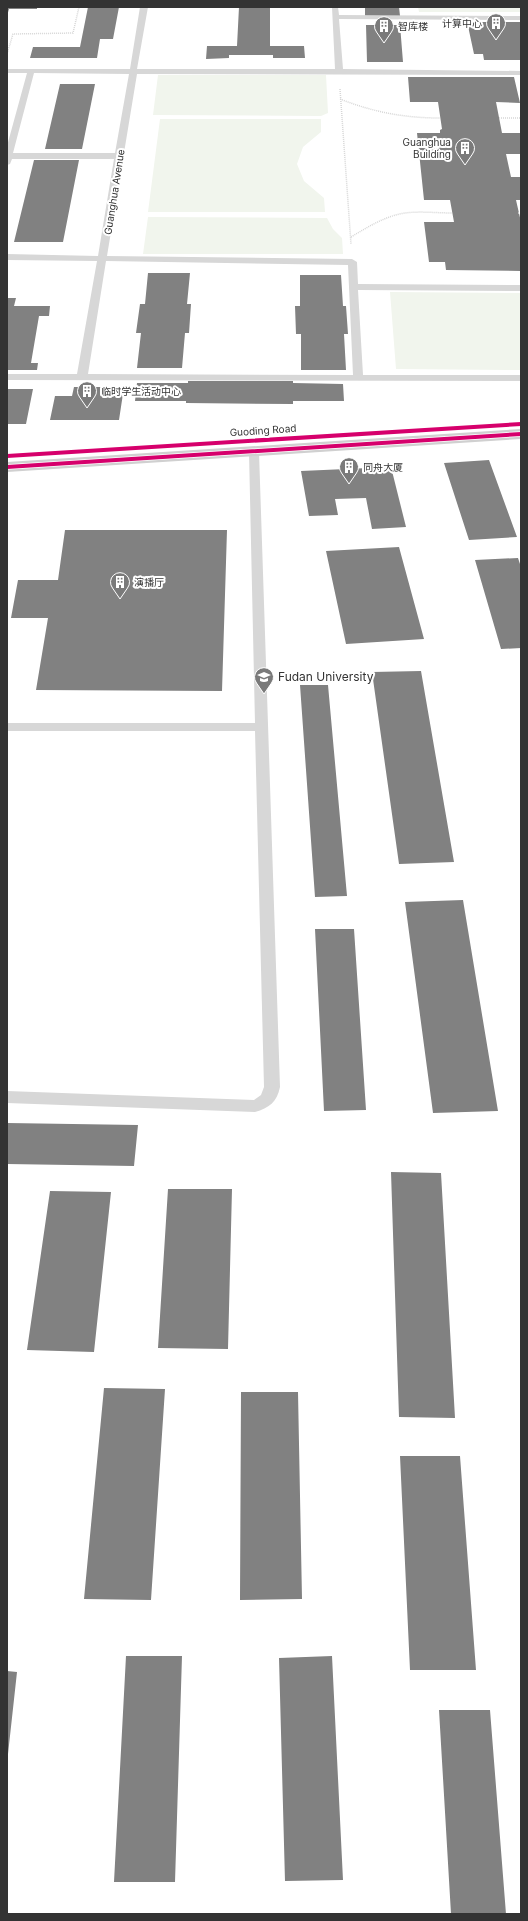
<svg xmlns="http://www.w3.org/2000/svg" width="528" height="1921" font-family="Inter,'Noto Sans SC',sans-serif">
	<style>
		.green { fill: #f1f5ed }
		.building { fill: #818181 }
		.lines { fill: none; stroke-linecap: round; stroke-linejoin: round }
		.path { stroke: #d6d6d6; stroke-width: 1.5; stroke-dasharray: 1 1; stroke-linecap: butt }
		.lane { fill: #d7d7d7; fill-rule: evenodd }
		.secondary { fill: #d0d0d0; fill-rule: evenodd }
		.cycleway-casing { stroke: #fff; stroke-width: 5.5 }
		.cycleway { stroke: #d6006c; stroke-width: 4 }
		.labels { text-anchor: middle; stroke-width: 4; stroke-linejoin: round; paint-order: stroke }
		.far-poi-label { font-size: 10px; fill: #333; stroke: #fff; text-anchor: start }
		.far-street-label { font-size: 10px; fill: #333; stroke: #fff }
		.poi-label { font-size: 12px; fill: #333; stroke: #fff; text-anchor: start }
	</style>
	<rect width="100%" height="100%" fill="#fff"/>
	<path class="green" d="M418 7H521V12H419Z
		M158 75H326L328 113 321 116 153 115Z
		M160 119H321V132L303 147 297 164 304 181 324 198 325 212H148Z
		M148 217 327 218 333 229 342 238 343 254H143Z
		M390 292 521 293V370L396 369Z"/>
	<path class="building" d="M7 7H37V9H9L7 16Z
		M88 7H119L113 39H100L97 58H30L33 47H80Z
		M239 7H270V46H304L305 58H273V55H229V58L206 59 207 46H237Z
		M365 7H399L400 16H365Z
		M476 22H521V60H484L483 54H474L468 26H477Z
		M366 25H400L403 62H367Z
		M408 77H514L520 103 496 102 502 133H520L521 140V154H506L511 177H521V200H516L521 222V271L446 270 445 262H429L424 222H454L450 200H424L417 133H440V130L442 129 438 102H410Z
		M60 84H95L82 149H45Z
		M34 160H79L63 242H14Z
		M148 273H190L187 304H191L189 333H185L182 368H137L141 333H136L140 304H145Z
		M300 275H341L343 306H346L348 334H344L346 370H301V334H296L295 306H300Z
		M7 298H16L14 306H50L49 316H39L31 363H38L37 370H7Z
		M188 381H293V383L343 384 344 401H293V404L186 403V401H135L137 383H188Z
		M74 387H124L119 420H50L55 396H72Z
		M7 389H33L26 424H7Z
		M489 460 517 537 469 540 444 463Z
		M391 467 406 527 372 529 366 498 335 499 338 515 309 516 301 471Z
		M65 530H227L222 691 36 690 48 618H11L18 580H58Z
		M399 547 424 639 346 644 326 551Z
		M518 558 521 567V648L501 649 475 560Z
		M421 671 454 862 399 864 372 672Z
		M300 685H328L347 896 315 897Z
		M463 900 498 1111 433 1113 405 902Z
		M315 929H354L366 1110 324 1111Z
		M7 1123 138 1125 134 1166 7 1164Z
		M391 1172 441 1173 455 1418 399 1417Z
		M168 1189H232L228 1349 158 1348Z
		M50 1191 111 1192 94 1352 27 1350Z
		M104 1388 165 1389 151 1600 84 1599Z
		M241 1392H298L302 1599 240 1600Z
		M400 1456H460L476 1670H410Z
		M126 1656H182L175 1882H114Z
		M332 1656 343 1880 285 1881 279 1658Z
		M7 1671 17 1672 8 1754H7Z
		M439 1710H490L506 1914H451Z"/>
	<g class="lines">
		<path class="path" d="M7 54 13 34 73 33 79 7
			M340 89 351 244
			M340 99C373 112 404 118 440 118
			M499 118H521
			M518 213H521
			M351 237C368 227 385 216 405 213 420 211 437 213 452 213"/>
		<path class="lane" d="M140 7H148L137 69H335L332 7H338L339 15 521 16V20L339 19 343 69 521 71V75L137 74 107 256 352 259 357 262 358 284 521 285V291L358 290 363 375H521V381L7 380V374H77L97 261 7 260V254L98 256 114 159H12L10 164 7 165V146L27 73H7V69H130ZM34 73 129 74 115 153H13ZM106 261 348 265 353 375 88 374Z
			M254 449 259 452 280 1087C277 1102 269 1108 255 1112L7 1103V1091L254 1100 261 1095 264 1087 255 731H7V723H255L249 452Z"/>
		<path class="secondary" d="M521 429V439L7 472V462Z"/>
		<defs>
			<path id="cycleway" d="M7 456 521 424
				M7 467 521 434"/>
		</defs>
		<use href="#cycleway" class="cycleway-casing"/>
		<use href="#cycleway" class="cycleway"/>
	</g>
	<defs>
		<symbol id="building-pin" viewBox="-11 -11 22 30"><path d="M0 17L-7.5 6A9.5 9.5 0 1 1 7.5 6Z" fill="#7a7a7a" stroke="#fff"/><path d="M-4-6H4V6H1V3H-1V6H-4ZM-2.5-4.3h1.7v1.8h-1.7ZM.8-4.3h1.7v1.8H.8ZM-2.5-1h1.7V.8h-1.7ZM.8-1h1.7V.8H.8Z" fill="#fff"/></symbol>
		<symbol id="university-pin" viewBox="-11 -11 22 30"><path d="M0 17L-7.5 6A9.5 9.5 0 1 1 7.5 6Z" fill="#7a7a7a" stroke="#fff"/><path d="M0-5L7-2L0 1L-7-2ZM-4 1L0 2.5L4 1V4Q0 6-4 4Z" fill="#fff"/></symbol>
	</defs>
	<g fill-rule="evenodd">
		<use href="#building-pin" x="485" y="12" width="22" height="30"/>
		<use href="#building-pin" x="373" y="15" width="22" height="30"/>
		<use href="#building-pin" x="454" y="137" width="22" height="30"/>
		<use href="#building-pin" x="76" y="380" width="22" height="30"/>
		<use href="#building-pin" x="338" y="456" width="22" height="30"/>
		<use href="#building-pin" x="109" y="571" width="22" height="30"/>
		<use href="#university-pin" x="253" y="666" width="22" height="30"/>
	</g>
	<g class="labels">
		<g class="far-poi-label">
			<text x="482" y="27" text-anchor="end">计算中心</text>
			<text x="398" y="30">智库楼</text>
			<text x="451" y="146" text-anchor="end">Guanghua<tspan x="451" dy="12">Building</tspan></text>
			<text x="101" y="395">临时学生活动中心</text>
			<text x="363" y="471">同舟大厦</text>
			<text x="134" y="586">演播厅</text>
		</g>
		<g class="far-street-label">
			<text transform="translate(114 192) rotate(-81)" y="4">Guanghua Avenue</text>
			<text transform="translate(263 430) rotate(-4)" y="4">Guoding Road</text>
		</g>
		<g class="poi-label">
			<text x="278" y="681">Fudan University</text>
		</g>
	</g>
	<rect width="528" height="1921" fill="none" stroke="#333333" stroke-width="16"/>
</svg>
